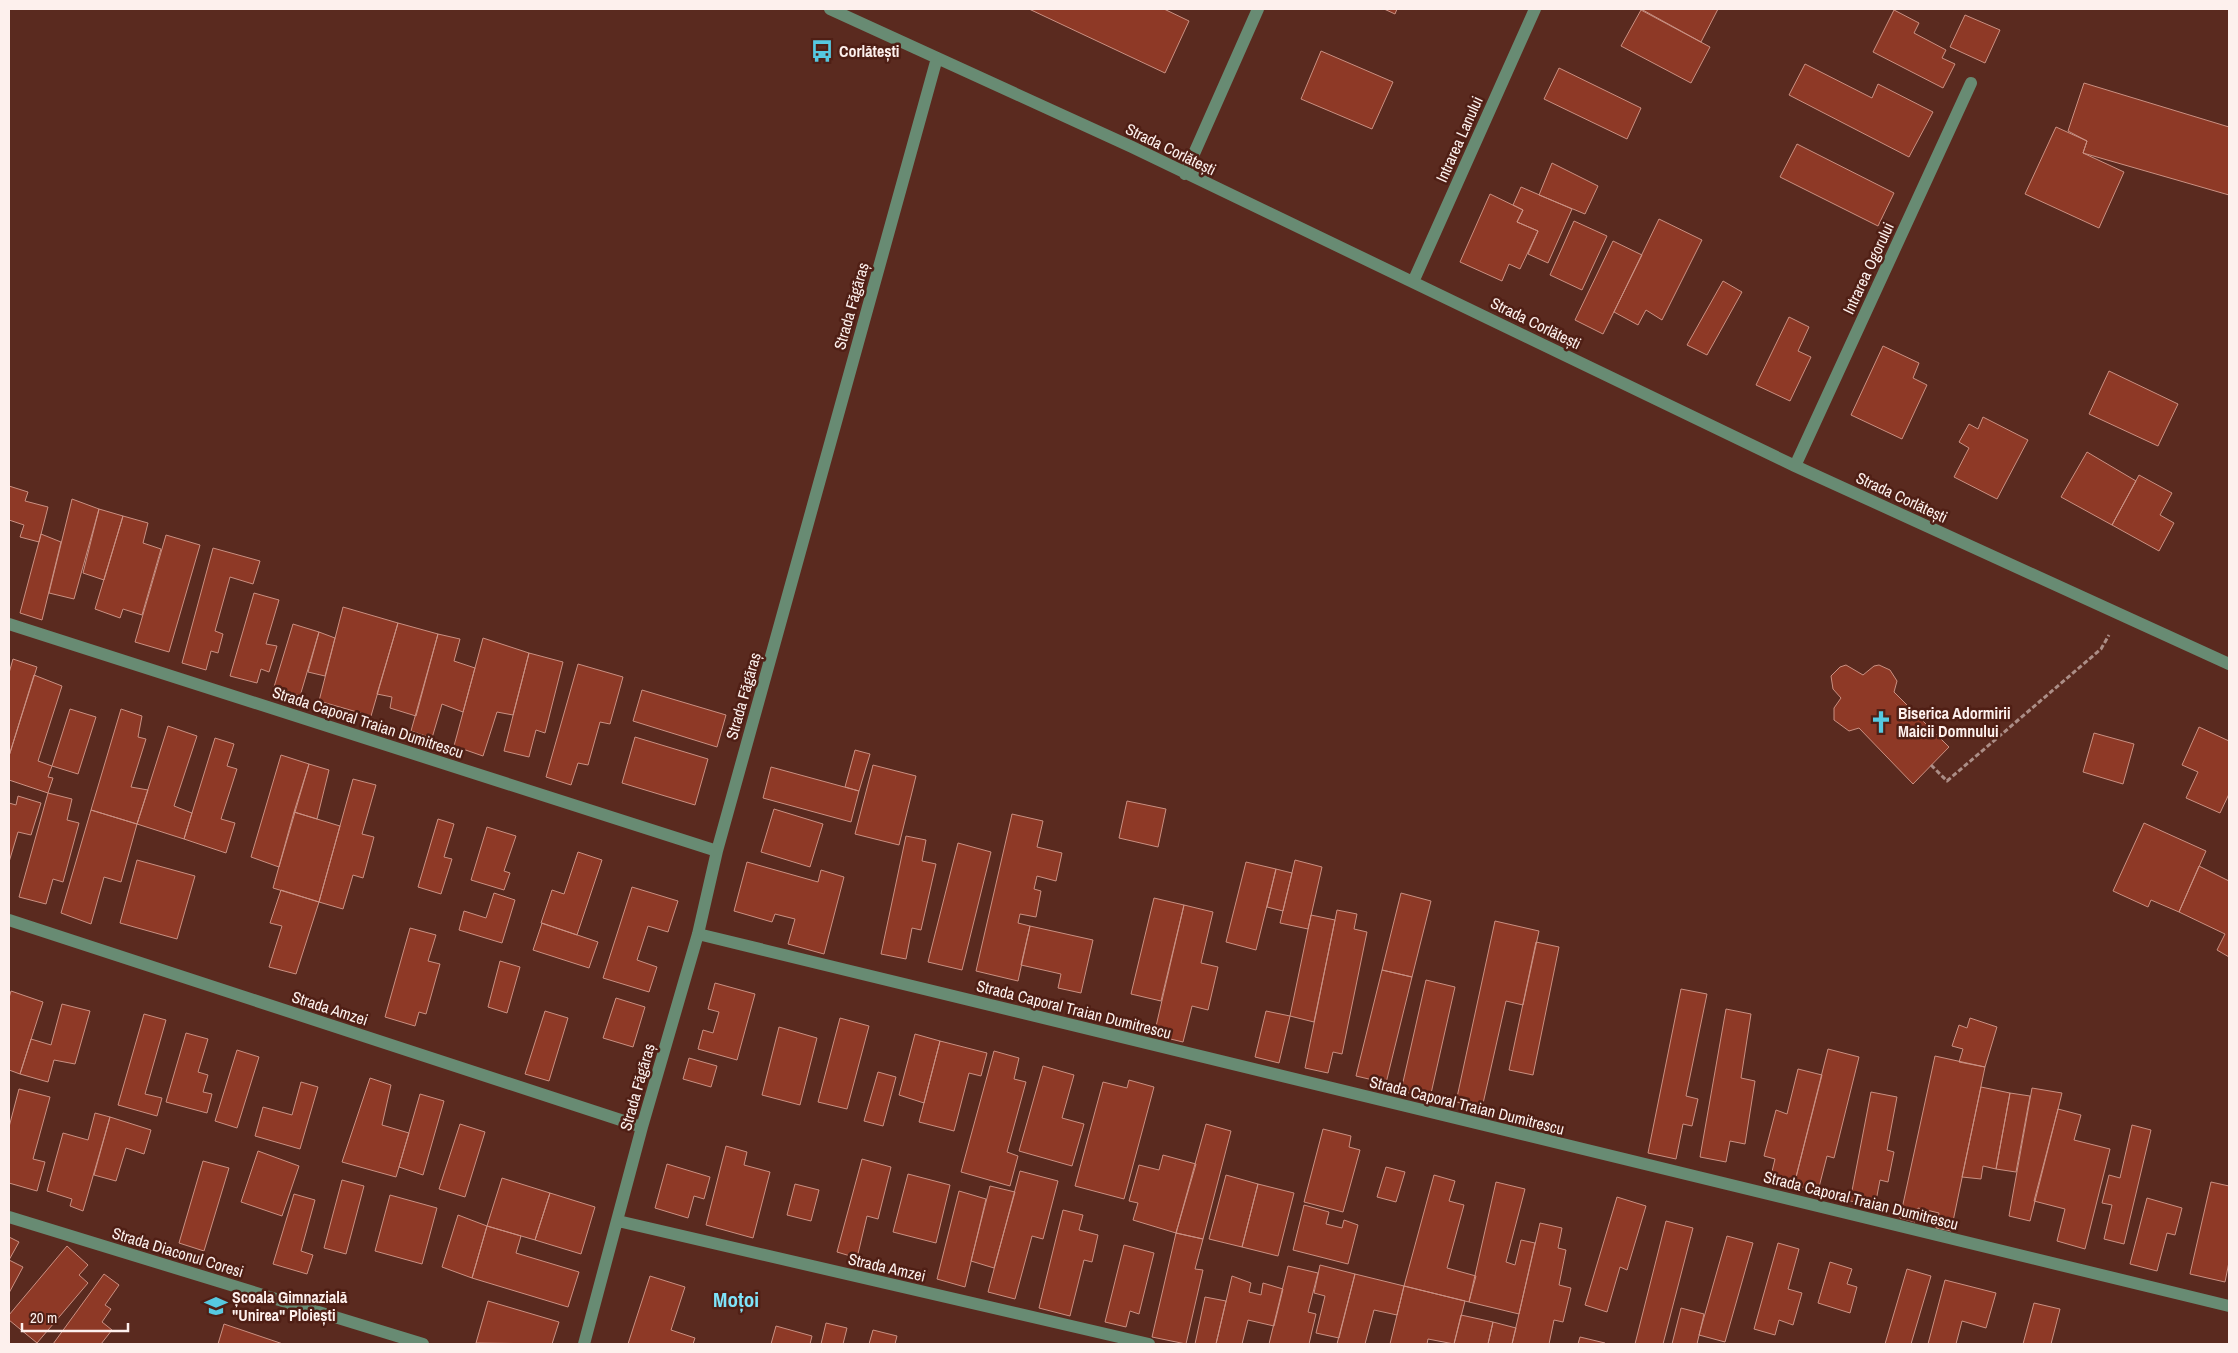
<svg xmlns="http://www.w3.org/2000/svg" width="2238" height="1353" font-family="'Archivo Narrow',sans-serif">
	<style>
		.building { fill: #8e3926; stroke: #ca9082 }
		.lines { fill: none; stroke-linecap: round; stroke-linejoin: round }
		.path { stroke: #ac8e87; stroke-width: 3; stroke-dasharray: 5 2.5; stroke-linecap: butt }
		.minor { stroke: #688b73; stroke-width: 12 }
		.labels { text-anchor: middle; stroke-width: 5; stroke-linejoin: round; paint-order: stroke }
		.poi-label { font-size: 16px; font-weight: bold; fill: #fdf0ed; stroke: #4f1f15; text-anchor: start }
		.street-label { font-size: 16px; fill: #fdf0ed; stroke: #4f1f15 }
		.district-label { font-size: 21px; font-weight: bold; fill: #7ee4fa; stroke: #4f1f15 }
	</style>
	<rect width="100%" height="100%" fill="#5a2a1f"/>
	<path class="building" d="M1029 9H1164L1189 21 1165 73Z
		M1384 9H1397L1395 14Z
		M1641 9H1718L1701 42Z
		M1641 10 1710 47 1691 83 1621 46Z
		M1894 10 1919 23 1914 33 1946 50 1942 58 1955 64 1943 88 1873 52Z
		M1965 15 2000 30 1985 63 1950 47Z
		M1321 51 1393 82 1372 129 1301 99Z
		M1805 64 1872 98 1878 84 1933 112 1909 157 1789 95Z
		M1559 68 1641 108 1627 139 1544 99Z
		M2084 83 2229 127V195L2083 153 2087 141 2068 131Z
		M2056 127 2087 141 2083 153 2124 172 2099 228 2025 194Z
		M1797 144 1894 193 1878 226 1780 177Z
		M1552 163 1598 186 1585 214 1539 195Z
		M1521 187 1572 209 1548 263 1528 254 1538 231 1517 222 1523 210 1513 205Z
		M1490 194 1523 210 1517 222 1538 231 1520 269 1509 264 1502 281 1460 262Z
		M1659 219 1702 240 1662 320 1646 310 1638 325 1614 312Z
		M1574 221 1607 236 1582 290 1550 275Z
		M1613 241 1642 255 1603 334 1575 320Z
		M1723 281 1742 292 1707 355 1687 345Z
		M1789 317 1809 327 1798 351 1811 357 1790 401 1756 385Z
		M1883 346 1919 363 1913 378 1927 385 1902 439 1851 415Z
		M2109 371 2178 404 2158 446 2089 414Z
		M1983 417 2028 440 1997 499 1954 477 1969 448 1959 442 1969 424 1978 429Z
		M2087 452 2136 481 2112 525 2061 497Z
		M2139 475 2172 493 2160 515 2174 523 2159 551 2112 525Z
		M9 486 28 492 25 501 48 507 39 542 20 537 24 525 9 520Z
		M72 499 99 509 74 599 49 593Z
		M99 509 123 516 104 580 83 573Z
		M123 516 148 523 143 543 161 549 142 615 123 609 120 618 95 609Z
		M41 534 61 542 42 620 20 613Z
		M166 535 200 545 169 652 135 642Z
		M213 548 260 561 253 584 230 577 215 631 223 634 218 653 211 651 206 670 182 663Z
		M254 593 279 600 266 644 277 646 269 672 261 669 257 683 230 676Z
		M343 607 398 623 371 716 319 701Z
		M398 623 438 634 416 716 390 708 392 697 377 694Z
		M293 624 319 632 300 696 274 687Z
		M319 632 335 638 325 676 308 672Z
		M438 634 460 639 454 661 475 668 463 712 442 704 432 738 411 731Z
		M483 638 529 653 513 715 497 712 483 756 454 746Z
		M529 653 563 662 545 733 536 730 529 757 504 751Z
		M13 659 37 667 9 756V673Z
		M578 664 623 677 610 724 600 722 588 765 578 763 571 785 546 777Z
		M1846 665 1863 675 1874 666 1879 665 1890 670 1897 681 1894 692 1949 747 1913 784 1859 728 1849 731 1834 720V708L1841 698 1833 689 1831 676 1840 667Z
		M34 675 62 686 38 761 52 766 48 777 53 778 48 793 9 780V756Z
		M642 690 726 715 717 747 633 721Z
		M70 709 96 717 78 774 52 766Z
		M121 709 142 716 138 737 146 739 131 787 148 790 137 824 91 810Z
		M168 726 197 736 174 806 192 813 184 839 137 824Z
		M2199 727 2229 741V794L2220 813 2186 798 2198 772 2182 765Z
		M2094 733 2134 744 2123 784 2083 772Z
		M635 737 708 759 695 805 622 783Z
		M215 738 234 744 227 766 237 769 221 819 235 823 226 853 184 839Z
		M855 750 870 754 859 791 845 787Z
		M281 755 309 764 279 867 251 857Z
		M309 764 329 770 317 819 294 812Z
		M873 765 916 776 899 845 855 834Z
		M771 767 859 791 851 822 763 798Z
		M353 779 376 785 362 834 374 837 363 878 353 875 343 909 319 902Z
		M48 793 72 799 67 820 79 823 63 882 53 879 46 904 19 897Z
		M18 796 41 803 31 835 18 832 9 862V803L16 805Z
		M1127 801 1166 809 1158 847 1119 838Z
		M774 809 823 824 810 867 761 852Z
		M91 810 137 824 121 882 104 877 91 924 61 913Z
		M294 812 340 826 319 902 273 888Z
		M1012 814 1043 821 1037 847 1062 853 1056 881 1037 876 1034 889 1041 891 1036 917 1020 914 1018 923 1030 926 1018 981 976 971Z
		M438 819 454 824 444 857 452 859 441 894 418 887Z
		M2144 823 2206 851 2179 912 2151 900 2148 907 2113 891Z
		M487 827 516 836 504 871 510 873 504 890 471 880Z
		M906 836 926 840 922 861 936 864 921 930 912 928 906 959 881 954Z
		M958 843 991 852 962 970 928 962Z
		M578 852 602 860 577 935 541 923 552 890 564 894Z
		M137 860 195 876 177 939 120 923Z
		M1295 860 1322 867 1308 929 1280 923Z
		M747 862 818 882 821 870 844 877 824 954 788 944 795 919 775 914 772 922 734 911Z
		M1246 862 1276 869 1256 950 1226 942Z
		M2199 866 2229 881V957L2217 950 2225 934 2179 912Z
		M1276 869 1292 873 1283 911 1267 907Z
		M632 887 678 901 668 932 648 926 637 960 657 967 649 992 603 978Z
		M281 890 319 902 296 974 269 967 282 926 270 923Z
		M494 893 515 900 502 943 459 930 464 911 486 918Z
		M1401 893 1431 901 1412 977 1382 970Z
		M1154 898 1184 905 1161 1001 1131 994Z
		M1184 905 1213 912 1201 963 1218 967 1208 1010 1192 1006 1183 1042 1154 1035Z
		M1337 910 1357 914 1354 929 1367 932 1342 1054 1333 1052 1328 1073 1305 1068Z
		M1311 915 1335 920 1314 1022 1290 1016Z
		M1495 921 1539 931 1523 1005 1506 1001 1482 1108 1456 1102Z
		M542 923 598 942 589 968 533 950Z
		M1030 926 1093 940 1081 993 1058 988 1061 974 1021 965Z
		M410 928 436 935 428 961 440 964 426 1014 419 1012 415 1026 385 1017Z
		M1536 942 1559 947 1533 1075 1509 1070Z
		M500 961 520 967 507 1013 488 1007Z
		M1382 970 1412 977 1386 1083 1356 1076Z
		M1426 980 1455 987 1430 1098 1401 1091Z
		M715 983 755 994 737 1060 698 1049 703 1030 713 1033 719 1012 708 1009Z
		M1681 989 1707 994 1686 1096 1698 1099 1692 1126 1683 1124 1676 1159 1648 1153Z
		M11 991 43 1002 20 1074 9 1070V998Z
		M616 998 645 1007 633 1047 603 1038Z
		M62 1004 90 1011 75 1064 54 1060 48 1082 20 1074 31 1039 51 1045Z
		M1726 1009 1751 1014 1741 1078 1755 1081 1745 1144 1730 1141 1726 1162 1700 1157Z
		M545 1011 568 1018 549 1081 525 1074Z
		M1266 1011 1290 1016 1279 1063 1255 1057Z
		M144 1014 166 1020 145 1094 162 1098 157 1116 118 1105Z
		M840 1018 869 1026 847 1109 818 1102Z
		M1970 1018 1997 1027 1985 1067 1959 1062 1963 1049 1952 1046 1959 1025 1967 1028Z
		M779 1027 817 1038 800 1105 762 1095Z
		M186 1033 208 1039 198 1072 208 1075 203 1092 212 1094 207 1113 166 1102Z
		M915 1034 940 1041 924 1103 899 1095Z
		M940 1041 987 1053 981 1076 969 1073 954 1131 919 1122Z
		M1828 1049 1859 1057 1834 1158 1827 1156 1818 1191 1794 1185Z
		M237 1050 259 1057 237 1128 215 1121Z
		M994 1051 1019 1058 1014 1079 1026 1082 1007 1152 1018 1156 1010 1186 961 1172Z
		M1935 1056 1985 1067 1951 1231 1936 1228 1939 1213 1918 1208 1915 1222 1900 1218Z
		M689 1058 717 1066 711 1087 683 1079Z
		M1043 1066 1074 1075 1062 1118 1084 1124 1072 1166 1019 1151Z
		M1798 1069 1822 1075 1794 1185 1770 1180 1775 1159 1764 1156 1776 1110 1787 1114Z
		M878 1072 896 1077 883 1126 864 1121Z
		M370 1078 391 1085 382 1125 409 1133 396 1177 342 1162Z
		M1129 1080 1154 1087 1124 1199 1075 1186 1103 1082 1127 1088Z
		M301 1082 318 1087 300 1149 255 1136 263 1107 292 1115Z
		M1981 1087 2010 1093 1996 1169 1983 1166 1981 1179 1962 1177Z
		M2032 1088 2062 1093 2030 1221 2009 1216Z
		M19 1089 50 1097 33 1159 45 1162 37 1191 9 1183V1127Z
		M1871 1092 1897 1097 1887 1150 1894 1152 1888 1182 1880 1180 1875 1206 1850 1201Z
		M2010 1093 2030 1096 2016 1172 1996 1169Z
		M420 1094 444 1101 423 1175 399 1167Z
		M2058 1109 2081 1115 2074 1140 2110 1149 2085 1249 2057 1241 2065 1209 2034 1201Z
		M95 1113 110 1117 83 1211 70 1206 72 1199 47 1191 63 1133 88 1140Z
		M110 1117 151 1130 144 1154 126 1148 116 1181 94 1175Z
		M460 1124 485 1132 465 1197 439 1189Z
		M1206 1124 1231 1131 1203 1239 1176 1233Z
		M2132 1125 2151 1130 2124 1244 2104 1239 2112 1205 2102 1203 2109 1175 2120 1178Z
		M1323 1129 1351 1136 1349 1147 1360 1150 1343 1212 1304 1202Z
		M726 1146 747 1152 744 1165 770 1172 753 1238 706 1225Z
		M258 1151 299 1166 282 1216 241 1202Z
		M1163 1155 1196 1164 1176 1233 1133 1220 1138 1203 1129 1201 1139 1165 1159 1170Z
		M862 1159 891 1167 878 1219 867 1216 857 1258 837 1252Z
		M203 1161 229 1168 204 1251 179 1243Z
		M667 1164 710 1177 704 1199 694 1196 688 1218 655 1208Z
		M1386 1167 1405 1172 1396 1202 1377 1197Z
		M1020 1171 1058 1181 1043 1239 1032 1236 1015 1299 988 1292Z
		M908 1174 950 1185 936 1243 893 1232Z
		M1226 1175 1258 1184 1242 1247 1209 1239Z
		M1434 1175 1455 1181 1449 1201 1464 1205 1447 1268 1476 1276 1469 1302 1404 1286Z
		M502 1178 550 1193 535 1240 487 1226Z
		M342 1180 364 1186 346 1254 324 1248Z
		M1496 1182 1525 1189 1506 1262 1515 1265 1521 1240 1535 1243 1519 1314 1469 1302Z
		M2211 1182 2229 1186V1262L2225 1282 2190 1274Z
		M795 1184 819 1190 811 1221 787 1215Z
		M1258 1184 1294 1193 1278 1256 1242 1247Z
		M990 1186 1015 1192 994 1268 971 1261Z
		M959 1191 986 1199 965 1287 937 1279Z
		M550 1193 595 1207 581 1254 535 1240Z
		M294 1194 315 1200 301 1251 313 1255 307 1274 273 1264Z
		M390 1195 437 1208 422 1264 375 1251Z
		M1617 1197 1646 1206 1627 1270 1620 1267 1607 1312 1585 1305Z
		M2147 1198 2182 1208 2175 1235 2167 1233 2157 1271 2130 1264Z
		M1304 1205 1329 1212 1326 1224 1342 1228 1344 1220 1358 1225 1348 1264 1293 1250Z
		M1063 1210 1083 1215 1079 1230 1098 1235 1092 1262 1084 1260 1070 1316 1039 1308Z
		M458 1215 487 1226 472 1278 442 1267Z
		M1666 1221 1693 1228 1663 1344H1635Z
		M1540 1223 1562 1228 1558 1248 1566 1250 1559 1285 1571 1288 1563 1322 1554 1320 1549 1344H1512Z
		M487 1226 521 1236 516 1253 579 1272 568 1307 472 1278Z
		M1176 1233 1203 1239 1195 1269 1203 1270 1186 1344 1152 1337Z
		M1727 1236 1753 1243 1725 1342 1699 1335Z
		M9 1237 19 1242 9 1260 23 1267 9 1293Z
		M1778 1243 1799 1249 1788 1289 1802 1293 1793 1325 1779 1320 1775 1335 1754 1329Z
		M1124 1245 1154 1253 1139 1314 1130 1311 1126 1327 1105 1322Z
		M67 1246 88 1265 79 1275 88 1283 37 1343 9 1320V1315Z
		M1830 1262 1852 1269 1847 1284 1857 1287 1850 1313 1818 1303Z
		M1320 1265 1355 1274 1339 1338 1316 1333 1325 1296 1314 1293Z
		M1288 1266 1318 1273 1308 1312 1316 1314 1309 1344H1269Z
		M1907 1269 1931 1276 1911 1344H1885Z
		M104 1274 119 1285 105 1305 111 1309 102 1322 112 1330 101 1344H53Z
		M1355 1274 1404 1286 1397 1315 1374 1310 1365 1344H1337Z
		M650 1276 685 1287 671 1330 695 1338 693 1344H628Z
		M1232 1276 1251 1283 1249 1292 1261 1295 1263 1283 1283 1289 1274 1326 1248 1320 1242 1344H1216Z
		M1945 1280 1996 1293 1986 1328 1962 1321 1956 1344H1928Z
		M1404 1286 1465 1301 1454 1344 1428 1339 1427 1344H1390Z
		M1205 1297 1226 1301 1216 1344H1195Z
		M488 1301 559 1322 552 1344 476 1343Z
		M2034 1303 2060 1309 2051 1344H2023Z
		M1681 1308 1704 1314 1697 1344H1672Z
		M1461 1315 1493 1322 1488 1344H1454Z
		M1493 1322 1516 1328 1512 1344H1488Z
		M826 1323 847 1328 843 1344H821Z
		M224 1324 283 1344H218Z
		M776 1326 812 1336 810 1344H771Z
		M873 1330 897 1336 895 1344H869Z
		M1580 1337 1605 1343V1344H1578Z"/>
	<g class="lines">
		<path class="path" d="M1931 765 1947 781 2101 649 2109 635"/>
		<path class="minor" d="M830 9 1132 147 1795 466 2229 664
			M1185 174 1258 9
			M1413 282 1535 9
			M1795 466 1971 83
			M9 624 717 851
			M9 920 642 1127
			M698 934 2229 1306
			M9 1217 423 1344
			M618 1221 1149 1344
			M584 1344 642 1127 698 934 717 851 937 58"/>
	</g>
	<defs>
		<symbol id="bus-bare" viewBox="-9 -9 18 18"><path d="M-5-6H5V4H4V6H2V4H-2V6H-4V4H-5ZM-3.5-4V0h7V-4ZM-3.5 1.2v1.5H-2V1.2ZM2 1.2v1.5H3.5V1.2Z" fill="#56c9e1" stroke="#4f1f15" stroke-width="2.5" paint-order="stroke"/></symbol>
		<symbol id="church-bare" viewBox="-9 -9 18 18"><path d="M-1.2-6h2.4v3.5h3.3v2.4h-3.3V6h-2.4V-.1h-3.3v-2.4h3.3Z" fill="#56c9e1" stroke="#4f1f15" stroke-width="2.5" paint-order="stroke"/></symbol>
		<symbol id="school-bare" viewBox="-9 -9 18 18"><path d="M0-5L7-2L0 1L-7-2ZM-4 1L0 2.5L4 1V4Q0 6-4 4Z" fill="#56c9e1" stroke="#4f1f15" stroke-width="2.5" paint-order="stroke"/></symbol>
	</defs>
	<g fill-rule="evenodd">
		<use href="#bus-bare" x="806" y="35" width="32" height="32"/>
		<use href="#church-bare" x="1865" y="706" width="32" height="32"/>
		<use href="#school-bare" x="200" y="1290" width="32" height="32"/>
	</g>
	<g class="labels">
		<g class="poi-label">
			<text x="839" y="57">Corlătești</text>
			<text x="1898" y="719">Biserica Adormirii<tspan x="1898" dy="18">Maicii Domnului</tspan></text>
			<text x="232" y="1303">Școala Gimnazială<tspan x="232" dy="18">"Unirea" Ploiești</tspan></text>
		</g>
		<g class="street-label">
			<text transform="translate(1459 139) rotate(-66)" y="6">Intrarea Lanului</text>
			<text transform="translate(1171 149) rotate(26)" y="6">Strada Corlătești</text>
			<text transform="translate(1868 268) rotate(-65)" y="6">Intrarea Ogorului</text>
			<text transform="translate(851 306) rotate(-74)" y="6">Strada Făgăraș</text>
			<text transform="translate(1536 323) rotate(26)" y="6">Strada Corlătești</text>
			<text transform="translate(1902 497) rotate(25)" y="6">Strada Corlătești</text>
			<text transform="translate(743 696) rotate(-74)" y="6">Strada Făgăraș</text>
			<text transform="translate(368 722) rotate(18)" y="6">Strada Caporal Traian Dumitrescu</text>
			<text transform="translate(330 1008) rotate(18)" y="6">Strada Amzei</text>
			<text transform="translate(1074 1009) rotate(14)" y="6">Strada Caporal Traian Dumitrescu</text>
			<text transform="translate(637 1087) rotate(-74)" y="6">Strada Făgăraș</text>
			<text transform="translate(1467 1105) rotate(14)" y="6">Strada Caporal Traian Dumitrescu</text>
			<text transform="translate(1861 1200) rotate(14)" y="6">Strada Caporal Traian Dumitrescu</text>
			<text transform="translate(178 1252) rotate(17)" y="6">Strada Diaconul Coresi</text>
			<text transform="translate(887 1267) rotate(13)" y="6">Strada Amzei</text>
		</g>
		<g class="district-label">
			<text x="736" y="1307">Moțoi</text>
		</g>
	</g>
	<rect width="2238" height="1353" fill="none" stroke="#fdf0ed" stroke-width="20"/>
	<path d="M22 1323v8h106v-8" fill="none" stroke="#fdf0ed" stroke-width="2.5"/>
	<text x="30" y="1323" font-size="15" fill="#fdf0ed" stroke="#4f1f15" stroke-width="4" paint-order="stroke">20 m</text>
</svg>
